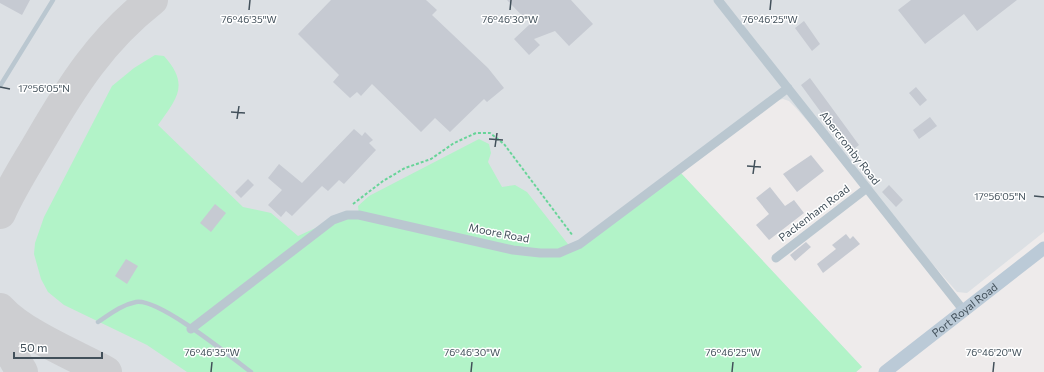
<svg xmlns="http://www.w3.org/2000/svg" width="1044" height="372" font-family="Commissioner,sans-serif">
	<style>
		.airport { fill: #dce0e4 }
		.green { fill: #b2f3c8 }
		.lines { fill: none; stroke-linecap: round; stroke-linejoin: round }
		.taxiway { stroke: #cdced1; stroke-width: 32 }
		.building { fill: #c6cad2 }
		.path { stroke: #67d498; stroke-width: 2; stroke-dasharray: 3 2; stroke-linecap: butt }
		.lane { stroke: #bac7d0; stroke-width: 4.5 }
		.street { stroke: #bac7d0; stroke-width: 9 }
		.secondary { stroke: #bbcad7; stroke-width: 13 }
		.ticks { fill: none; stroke: #42505a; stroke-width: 1.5 }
		.labels { text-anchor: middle; stroke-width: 3; stroke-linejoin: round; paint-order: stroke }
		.street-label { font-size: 11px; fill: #42505a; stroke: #fff }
		.ticks-label { font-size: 10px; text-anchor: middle; fill: #42505a; stroke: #fff; stroke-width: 3; stroke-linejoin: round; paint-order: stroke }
	</style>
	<rect width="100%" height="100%" fill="#eeebeb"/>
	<path class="airport" d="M0 0H1044V232L967 293 957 292 796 108 789 101 783 99 775 101 679 171 862 367 856 372H0Z"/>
	<path class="green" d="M155 55 164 56C190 85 177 98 158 125L243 207 271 213 298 236 333 220 359 215 358 206 369 196 479 139 489 144 491 153 488 162 502 187 515 185 527 192 571 248 679 171 862 367 856 372H187L147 345 64 305 48 292 41 279 34 254 35 243 44 217 112 86 134 68Z"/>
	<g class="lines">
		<path class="taxiway" d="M0 213C11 188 26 165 40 141 72 86 101 40 152 0
			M0 309C21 333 76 356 106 372
			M0 342 12 355 22 372"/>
	</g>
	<path class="building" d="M0 0H30L22 15 0 3Z
		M331 0H426L437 10 432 15 488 68 504 88 487 102 484 99 450 132 435 118 421 132 372 84 361 96 357 92 350 98 333 82 339 75 298 34Z
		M507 0H571L593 24 569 46 555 31 534 39 540 45 529 55 514 39 530 24Z
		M911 0H1017L977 31 964 14 925 44 898 10Z
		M804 21 820 44 812 51 795 28Z
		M810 78 859 145 850 152 801 85Z
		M916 87 927 100 920 106 909 93Z
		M930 117 937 126 919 139 913 130Z
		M354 129 362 136 365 132 373 140 369 143 376 150 344 184 339 180 328 191 322 186 292 216 286 211 281 217 268 205 282 190 268 178 279 164 302 183Z
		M811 155 824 171 797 192 783 174Z
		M248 179 254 185 241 198 235 192Z
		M889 185 903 200 896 207 882 192Z
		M770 187 785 206 794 200 804 213 769 240 756 225 769 214 756 198Z
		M215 204 226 213 211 232 200 223Z
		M846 234 850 239 853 236 860 244 823 273 817 264 836 249 832 245Z
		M806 242 811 247 795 261 790 255Z
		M126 259 138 266 127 284 115 276Z"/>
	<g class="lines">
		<path class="path" d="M353 204 383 181 405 168 431 159 454 143 476 133H490L504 144 573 236"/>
		<path class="lane" d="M0 86 53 0
			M98 322C110 314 121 305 136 302 159 298 231 357 251 372"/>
		<path class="street" d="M718 0 964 311
			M776 258 867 188
			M191 329 333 220 347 215H359L513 250 540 253H559L580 244 788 88"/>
		<path class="secondary" id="s1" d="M885 372 1044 248"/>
	</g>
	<path class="ticks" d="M249 10 250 0M510 10 511 0M770 10 771 0M0 87 10 89M231 112 245 113M237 119 239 106M489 139 503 140M495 147 497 133M747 166 761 167M753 174 755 160M1034 196 1044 197M211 372 212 362M471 372 472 362M732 372 733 362M993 372 994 362"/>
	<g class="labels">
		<g class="street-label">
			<text transform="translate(850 148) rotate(52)" y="4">Abercromby Road</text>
			<text transform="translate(814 213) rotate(-37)" y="4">Packenham Road</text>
			<text transform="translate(499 233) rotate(11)" y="4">Moore Road</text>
			<text dy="4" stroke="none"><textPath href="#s1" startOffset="101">Port Royal Road</textPath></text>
		</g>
	</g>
	<g class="ticks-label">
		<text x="249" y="23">76°46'35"W</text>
		<text x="510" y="23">76°46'30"W</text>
		<text x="770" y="23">76°46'25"W</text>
		<text x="44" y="92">17°56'05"N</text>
		<text x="1000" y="200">17°56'05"N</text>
		<text x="212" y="356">76°46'35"W</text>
		<text x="472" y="356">76°46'30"W</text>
		<text x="733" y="356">76°46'25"W</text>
		<text x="994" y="356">76°46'20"W</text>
	</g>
	<path d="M14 352v6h88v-6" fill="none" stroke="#42505a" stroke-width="2"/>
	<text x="20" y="352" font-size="12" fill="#42505a" stroke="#ffffff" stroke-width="3" paint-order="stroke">50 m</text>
</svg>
